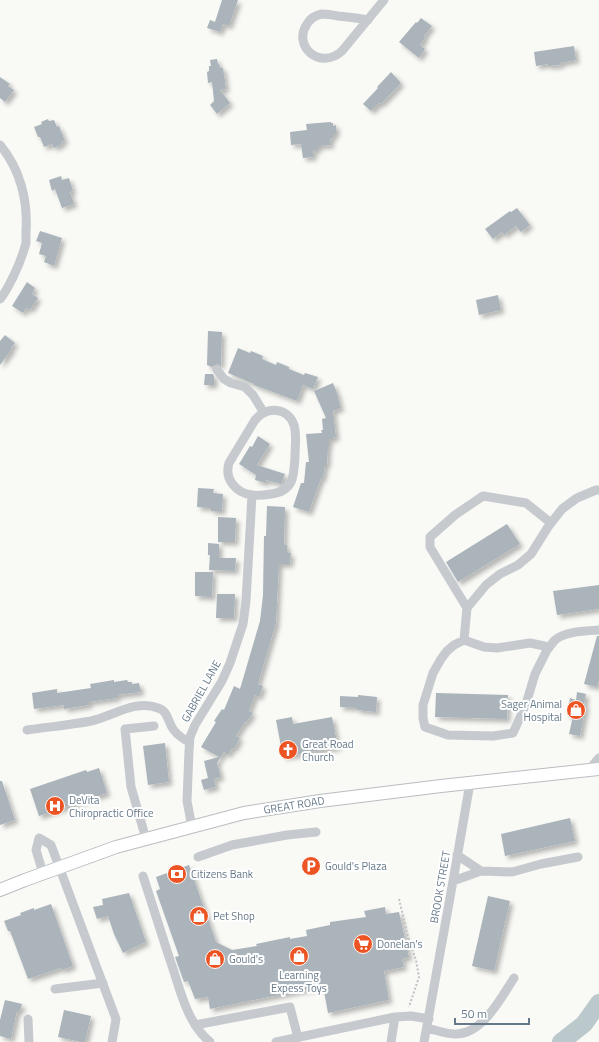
<svg xmlns="http://www.w3.org/2000/svg" width="599" height="1042" font-family="'Titillium Web',sans-serif">
	<style>
		.lines { fill: none; stroke-linecap: round; stroke-linejoin: round }
		.river { stroke: #bcc9cc; stroke-width: 18 }
		.building { fill: #aab4ba; filter: url(#shadow) }
		.major-casing { stroke: #b9bdc1; stroke-width: 14 }
		.path { stroke: #bfc2c4; stroke-width: 2; stroke-dasharray: 2 2; stroke-linecap: butt }
		.minor { stroke: #c6cace; stroke-width: 9 }
		.major { stroke: #fff; stroke-width: 12 }
		.labels { text-anchor: middle; stroke-width: 4; stroke-linejoin: round; paint-order: stroke }
		.street-label { font-size: 11px; fill: #667989; stroke: #fff }
		.poi-label { font-size: 11px; fill: #667989; stroke: #fff; text-anchor: start }
	</style>
	<defs>
		<filter id="shadow"><feDropShadow dx="3.5" dy="3.5" stdDeviation="2" flood-color="#0004"/></filter>
	</defs>
	<rect width="100%" height="100%" fill="#f9f9f6"/>
	<g class="lines">
		<path class="river" d="M561 1042 584 1024 599 1003"/>
	</g>
	<path class="building" d="M222 0H238L229 26 223 24 220 32 207 28 210 20 215 22Z
		M421 18 432 26 424 36 425 38 420 45 425 49 419 58 399 42 416 22 417 23Z
		M574 46 576 60 560 63 561 65 548 66V64L536 66 534 52Z
		M217 59 218 64H219L220 68H223L226 89 220 90 230 103 217 114 210 105 214 101 212 82 208 83 207 72 209 71V66H211L210 60Z
		M391 72 401 83 381 104 379 103 371 111 363 104 378 88 377 87Z
		M0 77 10 84 8 86 14 90 5 102 0 98Z
		M48 119 49 121 54 120 57 127 59 126 65 141 61 142 62 144 54 148 52 144 44 147 40 137H38L34 127 42 124 41 122Z
		M331 122V123H333V126L336 125V134H333V138L330 139 331 145 318 146V150H313L314 157 303 158 301 144 291 145 290 132 307 130 306 124Z
		M61 176 62 180 69 178 73 191 70 192 74 204 62 208 55 189 52 191 49 180Z
		M517 208 530 225 521 232 516 226 504 235 502 232 493 239 485 229 510 211 511 212Z
		M40 231 62 238 54 266 44 262 46 256 39 254 42 243 36 241Z
		M27 282 35 288 32 294 38 298 30 310 26 308 23 313 12 306Z
		M498 295 501 310 479 315 476 300Z
		M208 331 222 332 221 366 217 364 212 367 207 365Z
		M5 335 15 343 11 348 12 349 0 365V341Z
		M238 348 250 353 251 351 263 356 262 359 276 365 277 362 289 367V369L304 375 305 373 318 377 313 389 303 385 297 401 254 385V384L228 373Z
		M205 374H213L214 376V385H204Z
		M333 383 339 398H338L341 408 333 411 336 437 334 438 333 436V439H329V446H328L327 465H325L323 478H321L309 512 293 507 301 483H304L306 462H309L306 434 322 433 321 430H323L322 419 326 418 314 391Z
		M258 436 270 444 257 465 285 474 281 484 266 480V483L255 480 256 475 239 464 250 446 252 447Z
		M198 488 214 489 213 493 223 494 222 511H211V508L197 507Z
		M267 506 285 507 284 545H287V553H291L290 564H279L276 623 258 684 263 686 259 697 255 695 249 711 253 713 246 723 245 722 236 736 240 738 234 749 232 748 228 755 224 752 217 763 221 777 214 779 216 787 204 790 201 780 208 778 204 761 219 757 201 747 216 722 214 721 222 709 224 710 234 686 240 689 260 621 263 595 264 536H266Z
		M218 517 236 518 235 542H218Z
		M507 524 520 544 458 582 446 562Z
		M208 543 219 544V558H236L235 571 209 570 210 555H208Z
		M195 572H213L212 597 195 596Z
		M599 585V609L557 615 553 591Z
		M217 594H235L234 618H216Z
		M597 636H599V680L597 687 584 684Z
		M114 680V682L127 680 128 682H132V684L139 683 141 692 117 695V698L89 702V705L64 709V705L34 709 32 693 57 689V693L91 688 90 684Z
		M577 692 586 694 584 704 586 705 580 736 569 734 573 716 567 715 570 698 576 700Z
		M436 693 508 695 507 719 435 717Z
		M358 695 377 697 376 712 357 710V708L340 707V696L358 697Z
		M292 717 293 724 332 717 338 747 283 757 276 720Z
		M165 743 169 782 148 785 143 746Z
		M99 768 107 793 39 816 30 789 86 770 87 772Z
		M0 781H2L15 820 0 825Z
		M570 818 575 841 505 856 501 834Z
		M189 865 216 942 232 950 257 946 256 944 290 937V939L307 936 306 930 330 925V922L366 917 364 911 385 907 386 914 399 912 409 957 402 959 404 967 384 971 389 1000 328 1013 323 986 210 1009 208 997 195 999 188 981 184 982 175 957 179 956 156 891 160 889 156 877Z
		M129 893 146 942 123 953 114 934 108 916 97 919 93 907 103 905 102 899Z
		M488 896 510 901 494 971 472 966Z
		M51 904 73 966 62 970 61 968 28 979 10 931H8L4 921 21 915 20 913 34 908V910Z
		M5 1000 22 1004 20 1011H17L11 1039 0 1036V1020Z
		M64 1010 91 1016 85 1042H81L58 1037Z"/>
	<g class="lines">
		<defs>
			<path id="major" d="M0 890 25 880 116 847 244 813 320 801 441 786 599 769"/>
		</defs>
		<use href="#major" class="major-casing"/>
		<path class="path" d="M399 899 408 937 416 960 419 977 409 1007"/>
		<path class="minor" d="M368 20C358 18 348 17 338 16 333 15 327 14 322 14 316 15 310 19 307 24 292 46 320 71 342 51L384 0
			M0 145C20 169 28 200 26 231 26 235 26 239 26 243 23 254 19 265 14 275 10 283 6 292 0 299
			M217 370 224 379 231 383 245 387 253 395 264 413
			M467 608 430 547V537L455 515 483 496 526 503 551 523
			M464 640 467 608 486 585 500 574 518 565 531 554 548 527 562 509 577 498 596 490H599
			M549 647 530 643 497 648 484 647 464 640 454 645 447 651 441 659 433 673 423 705V718L425 727 448 735 493 736 513 733 526 704 535 674 547 650C550 647 552 643 555 640 565 631 586 631 599 630
			M27 730C48 727 70 725 91 721 113 716 136 699 158 708 168 711 168 722 173 729 178 736 183 739 189 742
			M588 771 599 758
			M192 827 187 801 189 751 190 737 195 725 222 681 230 663 243 624 246 601 252 495C258 496 265 495 271 494 294 491 294 476 295 456 295 446 297 435 294 425 288 407 267 406 255 420L229 463C224 479 236 493 252 495
			M146 839 131 787 125 729 154 726
			M457 855 481 871
			M198 857 232 845 287 835 316 832
			M43 873 36 850 39 838 51 845 116 1019 112 1042
			M143 876C152 904 161 932 170 960 180 988 186 1022 210 1042
			M453 881 481 871 512 872 541 864 578 857
			M55 989 103 983
			M28 1019 29 1042
			M195 1025 290 1007 298 1038
			M427 1028C434 1030 451 1035 457 1034 483 1033 501 998 514 978
			M276 1042 395 1017 411 1016 429 1019
			M391 1042 395 1017
			M424 1042 453 881 470 783"/>
		<use href="#major" class="major"/>
	</g>
	<defs>
		<symbol id="shop-disc" viewBox="-11 -11 22 22"><circle r="9.5" fill="#ec5423" stroke="#fff"/><path d="M-5-2.5h2.3a2.7 3.5 0 0 1 5.4 0H5L5.5 6h-11ZM-1.5-2.5h3a1.5 2.3 0 0 0-3 0Z" fill="#fff"/></symbol>
		<symbol id="church-disc" viewBox="-11 -11 22 22"><circle r="9.5" fill="#ec5423" stroke="#fff"/><path d="M-1.2-6h2.4v3.5h3.3v2.4h-3.3V6h-2.4V-.1h-3.3v-2.4h3.3Z" fill="#fff"/></symbol>
		<symbol id="hospital-disc" viewBox="-11 -11 22 22"><circle r="9.5" fill="#ec5423" stroke="#fff"/><path d="M-5-5h3v3.5h4V-5h3V5h-3V1.5h-4V5h-3Z" fill="#fff"/></symbol>
		<symbol id="parking-disc" viewBox="-11 -11 22 22"><circle r="9.5" fill="#ec5423" stroke="#fff"/><path d="M-3.5-5.5H1a3.5 3.5 0 0 1 0 7H-1V5.5H-3.5ZM-1-3.4V-.6H.8a1.4 1.4 0 0 0 0-2.8Z" fill="#fff"/></symbol>
		<symbol id="bank-disc" viewBox="-11 -11 22 22"><circle r="9.5" fill="#ec5423" stroke="#fff"/><path d="M-6-4H6V4H-6ZM0-2.3a2.3 2.3 0 1 0 0 4.6a2.3 2.3 0 1 0 0-4.6Z" fill="#fff"/></symbol>
		<symbol id="supermarket-disc" viewBox="-11 -11 22 22"><circle r="9.5" fill="#ec5423" stroke="#fff"/><path d="M-6-5.5h2.5l.6 2H6L4.5 2H-2.5L-4.4-4H-6ZM-1.5 3.2a1.3 1.3 0 1 0 .1 0ZM3 3.2a1.3 1.3 0 1 0 .1 0Z" fill="#fff"/></symbol>
	</defs>
	<g fill-rule="evenodd">
		<use href="#shop-disc" x="565" y="699" width="22" height="22"/>
		<use href="#church-disc" x="277" y="739" width="22" height="22"/>
		<use href="#hospital-disc" x="44" y="795" width="22" height="22"/>
		<use href="#parking-disc" x="300" y="855" width="22" height="22"/>
		<use href="#bank-disc" x="166" y="863" width="22" height="22"/>
		<use href="#shop-disc" x="188" y="905" width="22" height="22"/>
		<use href="#supermarket-disc" x="352" y="933" width="22" height="22"/>
		<use href="#shop-disc" x="288" y="945" width="22" height="22"/>
		<use href="#shop-disc" x="204" y="948" width="22" height="22"/>
	</g>
	<g class="labels">
		<g class="street-label">
			<text transform="translate(201 691) rotate(-61)" y="4">GABRIEL LANE</text>
			<text transform="translate(294 805) rotate(-9)" y="4">GREAT ROAD</text>
			<text transform="translate(440 887) rotate(-80)" y="4">BROOK STREET</text>
		</g>
		<g class="poi-label">
			<text x="562" y="708" text-anchor="end">Sager Animal<tspan x="562" dy="13">Hospital</tspan></text>
			<text x="302" y="748">Great Road<tspan x="302" dy="13">Church</tspan></text>
			<text x="69" y="804">DeVita<tspan x="69" dy="13">Chiropractic Office</tspan></text>
			<text x="325" y="870">Gould's Plaza</text>
			<text x="191" y="878">Citizens Bank</text>
			<text x="213" y="920">Pet Shop</text>
			<text x="377" y="948">Donelan's</text>
			<text x="229" y="963">Gould's</text>
			<text x="299" y="979" text-anchor="middle">Learning<tspan x="299" dy="13">Expess Toys</tspan></text>
		</g>
	</g>
	<path d="M455 1018v6h74v-6" fill="none" stroke="#667989" stroke-width="2"/>
	<text x="461" y="1018" font-size="12" fill="#667989" stroke="#ffffff" stroke-width="3" paint-order="stroke">50 m</text>
</svg>
